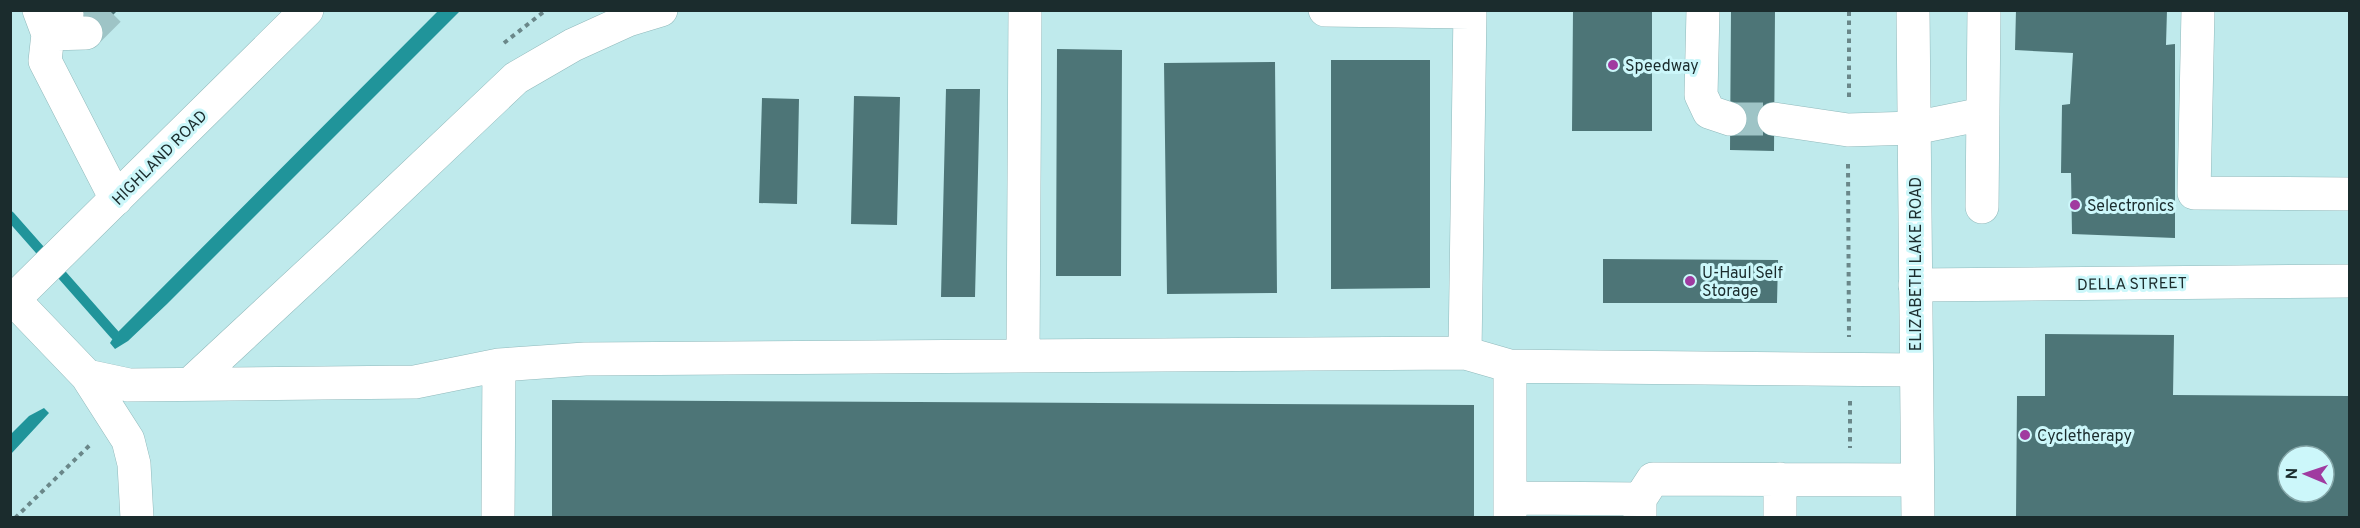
<svg xmlns="http://www.w3.org/2000/svg" width="2360" height="528" font-family="Overpass,sans-serif">
	<style>
		.water { fill: #20949a }
		.lines { fill: none; stroke-linecap: round; stroke-linejoin: round }
		.stream { stroke: #20949a; stroke-width: 10 }
		.building { fill: #4d7577; fill-rule: evenodd }
		.minor-tunnel { stroke: #9ec4c6; stroke-width: 33; stroke-dasharray: 33 16; stroke-linecap: butt }
		.minor-casing { stroke: #90b9bb; stroke-width: 34 }
		.major-casing { stroke: #90b9bb; stroke-width: 34 }
		.highway-casing { stroke: #90b9bb; stroke-width: 34 }
		.path { stroke: #6a8789; stroke-width: 4; stroke-dasharray: 4.5 4.5; stroke-linecap: butt }
		.minor { stroke: #fff; stroke-width: 33 }
		.major { stroke: #fff; stroke-width: 33 }
		.highway { stroke: #fff; stroke-width: 33 }
		.poi-dot { fill: #a03ba0; stroke: #ccf7fa; stroke-width: 2 }
		.labels { text-anchor: middle; stroke-width: 6; stroke-linejoin: round; paint-order: stroke }
		.poi-label { font-size: 16px; fill: #1b2c2d; stroke: #ccf7fa; text-anchor: start }
		.street-label { font-size: 16px; fill: #1b2c2d; stroke: #ccf7fa }
	</style>
	<rect width="100%" height="100%" fill="#bfeaec"/>
	<path class="water" d="M438 11H460L167 304 128 341 115 349 110 343 115 335Z
		M44 408 49 413 11 454V434L29 416Z"/>
	<g class="lines">
		<path class="stream" d="M10 216 115 335"/>
	</g>
	<path class="building" d="M64 10H118L91 37Z
		M1573 10H1652V131H1572Z
		M1731 10H1775L1774 151 1730 150Z
		M2016 10H2167L2166 45 2175 44V238L2072 234 2071 173H2061L2062 105 2070 104 2073 53 2015 50Z
		M1057 49 1122 50 1121 276H1056Z
		M1331 60H1430V288L1331 289Z
		M1275 62 1277 293 1167 294 1164 63Z
		M946 89H980L975 297H941Z
		M854 96 900 97 897 225 851 224Z
		M762 98 799 99 797 204 759 203Z
		M1603 259 1778 260 1777 303H1603Z
		M2045 334 2174 335 2173 395 2350 396V518H2016L2017 396H2045ZM2288 456H2324V492H2288Z
		M552 400 1474 405V518H552Z"/>
	<g class="lines">
		<path class="minor-tunnel" d="M86 33 109 10
			M1730 119H1774"/>
		<defs>
			<path id="minor" d="M39 10 48 34 45 61 116 199
				M1325 10 1470 12
				M1703 10 1701 95 1709 112 1730 119
				M2198 10 2194 193 2350 194
				M67 14 48 34 86 33
				M1774 119 1848 130 1914 128 1983 114
				M1982 207 1984 10
				M1915 285 2350 281
				M14 300 87 376 129 385 415 382 499 365 585 359 1465 353 1510 366
				M1465 353 1470 10
				M1023 355 1025 10
				M87 376 128 440 134 464 137 518
				M190 384 344 241 516 78 573 45 628 20 661 10
				M1780 479V518
				M1510 498 1640 499
				M498 518 499 365
				M1510 518V366L1916 370
				M1640 518V499L1653 479 1917 480"/>
			<path id="major" d="M1913 10 1918 518"/>
			<path id="highway" d="M10 303 307 10"/>
		</defs>
		<use href="#minor" class="minor-casing"/>
		<use href="#major" class="major-casing"/>
		<use href="#highway" class="highway-casing"/>
		<path class="path" d="M504 43 546 10
			M1849 97V10
			M1848 164 1849 337
			M1850 401V448
			M15 518 92 443"/>
		<use href="#minor" class="minor"/>
		<use href="#major" class="major"/>
		<use href="#highway" class="highway"/>
	</g>
	<g class="poi-dot">
		<circle cx="1613" cy="65" r="6"/>
		<circle cx="2075" cy="205" r="6"/>
		<circle cx="1690" cy="281" r="6"/>
		<circle cx="2025" cy="435" r="6"/>
	</g>
	<g class="labels">
		<g class="poi-label">
			<text x="1625" y="71">Speedway</text>
			<text x="2087" y="211">Selectronics</text>
			<text x="1702" y="278">U-Haul Self<tspan x="1702" dy="18">Storage</tspan></text>
			<text x="2037" y="441">Cycletherapy</text>
		</g>
		<g class="street-label">
			<text transform="translate(159 157) rotate(-45)" y="6">HIGHLAND ROAD</text>
			<text transform="translate(1915 264) rotate(-90)" y="6">ELIZABETH LAKE ROAD</text>
			<text transform="translate(2132 283) rotate(-1)" y="6">DELLA STREET</text>
		</g>
	</g>
	<rect width="2360" height="528" fill="none" stroke="#1b2c2d" stroke-width="24"/>
	<g transform="translate(2306 474) rotate(272)"><circle r="28" fill="#ccf7fa" stroke="#85a6a8" stroke-width="1.5"/>
	<path d="M0-4.5L10 22L0 15L-10 22Z" fill="#a03ba0"/>
	<text y="-9" font-size="16" font-weight="bold" text-anchor="middle" fill="#1b2c2d">N</text>
	</g>
</svg>
